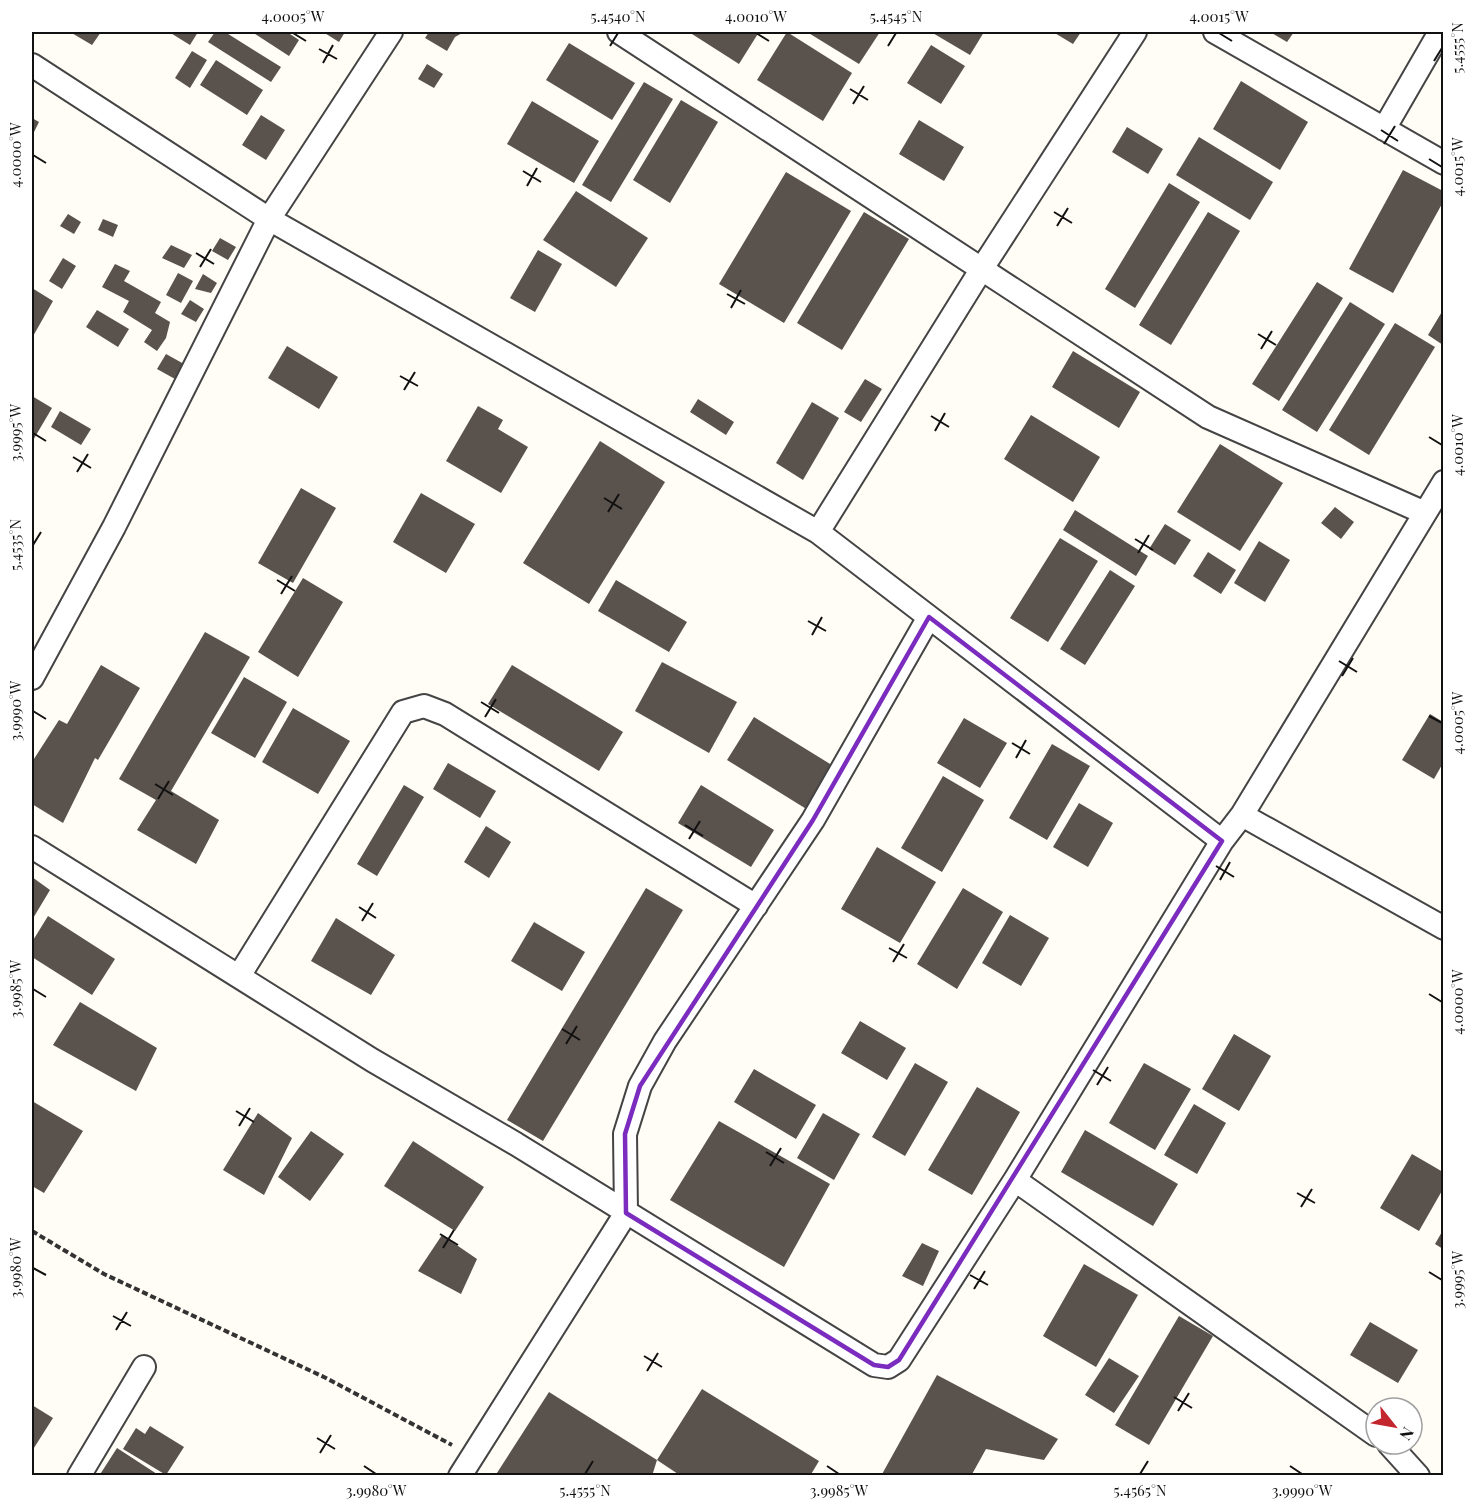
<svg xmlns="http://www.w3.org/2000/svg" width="1475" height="1507" font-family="'Playfair Display',serif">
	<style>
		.building { fill: #5a524d }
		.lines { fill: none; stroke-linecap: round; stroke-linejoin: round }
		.street-casing { stroke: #444; stroke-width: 26 }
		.path { stroke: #333; stroke-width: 4; stroke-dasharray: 6 3; stroke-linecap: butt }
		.street { stroke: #fff; stroke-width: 22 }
		.marked { fill: none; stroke: #7b2cbf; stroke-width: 4.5; stroke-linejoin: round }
		.ticks { fill: none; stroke: #111; stroke-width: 2 }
		.neatline { fill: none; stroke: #111; stroke-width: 2 }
		.ticks-label { font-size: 15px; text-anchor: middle; fill: #111 }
	</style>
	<rect width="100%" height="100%" fill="#fffdf5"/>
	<path class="building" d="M70 32H101L92 45Z
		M169 32H198L190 45Z
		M215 32H225L281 67 271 82 208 42Z
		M252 32H287L299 40 289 56Z
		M323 32H345L339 42Z
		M429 32H464L455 37 447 51 425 38Z
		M694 32H759L739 64 692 34Z
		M787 32 852 73 823 121 757 80Z
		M807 32H880L859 64Z
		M931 32H984L970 55Z
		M1053 32H1081L1073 44Z
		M1270 32H1294L1287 42Z
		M569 43 635 83 612 120 546 80Z
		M931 45 965 66 941 104 907 83Z
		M192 51 207 60 190 88 175 78Z
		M216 60 263 90 247 115 200 85Z
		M427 64 443 74 434 88 418 79Z
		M1241 81 1308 122 1280 170 1213 129Z
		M644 82 673 99 611 202 582 185Z
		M681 100 718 122 670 203 633 180Z
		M532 101 599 141 574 183 507 144Z
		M261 115 285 130 266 160 242 145Z
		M32 118 39 122 32 136Z
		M919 120 964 147 944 181 899 154Z
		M1127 127 1163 149 1148 174 1112 152Z
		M1199 137 1273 182 1250 220 1176 175Z
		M1403 170 1443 191V202L1393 293 1349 269Z
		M786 172 851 211 784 323 719 284Z
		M1169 183 1200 202 1135 308 1105 289Z
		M576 191 648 238 616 287 543 240Z
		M864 212 909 239 842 350 797 323Z
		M1208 212 1240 231 1171 345 1139 325Z
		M68 214 81 222 74 234 60 226Z
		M103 219 118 225 113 237 98 230Z
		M220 238 236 247 228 260 212 251Z
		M171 245 192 255 184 268 162 258Z
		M538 250 562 264 535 312 510 298Z
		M63 258 76 266 62 289 49 281Z
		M115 264 130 271 124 281 161 302 155 313 170 322 166 338 157 351 144 342 152 330 123 312 129 301 102 287Z
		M178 273 193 281 181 303 166 295Z
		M203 274 217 283 211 293 195 289Z
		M1317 282 1343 298 1279 401 1252 384Z
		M32 288 53 301 32 338Z
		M190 300 204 309 196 322 181 314Z
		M1350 302 1385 324 1317 432 1282 410Z
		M97 310 129 329 118 347 86 327Z
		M1443 310V345L1428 335Z
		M1395 323 1435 347 1369 455 1329 430Z
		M287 346 338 377 319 409 268 378Z
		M1073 351 1140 392 1119 428 1052 387Z
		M166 354 184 364 175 379 157 369Z
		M865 379 882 389 861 422 844 412Z
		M32 396 52 408 32 442Z
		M698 399 734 422 726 435 690 412Z
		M812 402 839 418 803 480 776 463Z
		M478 406 503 420 498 429 528 447 501 493 446 461Z
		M60 411 91 429 81 445 51 427Z
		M1031 415 1100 457 1073 502 1004 459Z
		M600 441 665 482 589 604 523 563Z
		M1220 444 1283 483 1240 551 1177 512Z
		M301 488 336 508 293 583 258 563Z
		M421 493 475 524 446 573 393 542Z
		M1335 507 1354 522 1341 539 1321 523Z
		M1075 510 1148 556 1136 576 1063 530Z
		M1165 524 1191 540 1175 565 1149 549Z
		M1060 538 1098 561 1048 642 1010 618Z
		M1259 541 1290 560 1265 602 1234 583Z
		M1208 552 1236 570 1221 594 1193 576Z
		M1110 570 1135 586 1085 665 1060 649Z
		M303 578 343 602 298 677 258 652Z
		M616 580 687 622 669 652 598 611Z
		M205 632 250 657 171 791 219 820 196 864 137 830 156 800 119 779Z
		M662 662 737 702 709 753 635 711Z
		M101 665 140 688 98 760 95 758 63 823 32 804V762L59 720 67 724Z
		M512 665 623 732 599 771 488 704Z
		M244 677 287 702 255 758 211 733Z
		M293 708 350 741 318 794 262 762Z
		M1430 714 1443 722V763L1434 779 1402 760Z
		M754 717 835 767 808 810 727 760Z
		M964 718 1007 743 980 788 937 763Z
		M1052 744 1090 766 1047 840 1009 818Z
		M448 763 496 791 480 818 433 789Z
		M943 776 984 800 942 872 901 848Z
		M404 785 424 797 377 876 357 864Z
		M701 785 774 830 751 867 678 823Z
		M1079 803 1113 823 1088 867 1053 847Z
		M486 826 511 842 489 878 464 862Z
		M877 847 936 882 900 943 841 909Z
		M32 877 50 890 32 920Z
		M646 888 683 910 543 1141 507 1120Z
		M963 888 1003 912 957 989 917 964Z
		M1010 915 1049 938 1021 986 982 963Z
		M48 916 115 959 92 995 32 957V942Z
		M336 918 395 955 371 995 311 961Z
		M534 922 585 952 562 991 511 961Z
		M80 1002 157 1048 136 1091 53 1045Z
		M860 1021 906 1048 887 1080 841 1053Z
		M1234 1034 1271 1056 1239 1111 1202 1089Z
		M915 1063 948 1082 905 1156 872 1137Z
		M1144 1063 1191 1089 1155 1150 1109 1123Z
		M754 1069 816 1105 796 1139 734 1102Z
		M977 1087 1020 1112 972 1195 928 1170Z
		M32 1101 83 1131 44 1193 32 1186Z
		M1194 1104 1226 1123 1197 1174 1164 1155Z
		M258 1113 292 1138 264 1195 223 1170Z
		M823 1113 860 1134 834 1180 797 1158Z
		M719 1121 830 1184 784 1267 670 1200Z
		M1085 1130 1178 1184 1153 1226 1061 1172Z
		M311 1131 344 1154 310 1201 278 1177Z
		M413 1141 484 1187 455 1231 384 1186Z
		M1412 1154 1443 1172V1189L1419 1231 1380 1208Z
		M1443 1230V1249L1435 1244Z
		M442 1235 477 1259 461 1294 418 1271Z
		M922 1243 939 1251 923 1286 902 1276Z
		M1084 1264 1138 1295 1096 1367 1043 1336Z
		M1179 1316 1213 1336 1149 1445 1115 1425Z
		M1370 1322 1418 1350 1398 1383 1350 1355Z
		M1109 1358 1139 1376 1114 1413 1085 1395Z
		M937 1375 1058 1439 1044 1460 986 1449 971 1476H881Z
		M702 1389 819 1461 810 1476H681L657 1460Z
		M549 1392 657 1460 652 1476H495Z
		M32 1405 53 1418 32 1451Z
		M150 1426 184 1447 166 1475 123 1449 136 1428 145 1434Z
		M117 1448 160 1476H99Z"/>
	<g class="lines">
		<defs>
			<path id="street" d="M391 32 269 219 818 532
				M619 32 1208 417 1425 513
				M1215 32 1444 163
				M32 65 269 219 114 527 32 678
				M1384 129 1440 32
				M929 617 1222 841
				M1242 815 1444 928
				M32 847 372 1060 516 1144 874 1365 888 1367 899 1360 1015 1180 1222 841 1242 815 1444 482
				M239 976 403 712 424 706 445 714 756 906
				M1015 1180 1376 1435
				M1389 1444 1418 1476
				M79 1476 144 1367
				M460 1476 626 1213 625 1134 640 1086 665 1041 813 820 929 617 818 532 981 270 1135 32"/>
		</defs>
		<use href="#street" class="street-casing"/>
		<path class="path" d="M32 1231 104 1274 326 1378 452 1445"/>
		<use href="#street" class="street"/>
	</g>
	<path class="marked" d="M929 617 1222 841 899 1360 888 1367 874 1365 626 1213 625 1134 640 1086 813 820Z"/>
	<path class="ticks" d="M293 33 306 41M756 33 769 41M1219 33 1232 41M610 46 618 33M888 46 896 33M319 49 337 59M1434 61 1442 48M323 63 333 45M850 89 868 100M853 104 864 86M1381 130 1398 141M1384 144 1395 126M33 155 46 163M1429 159 1442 167M523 171 541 182M527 186 537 168M1054 212 1072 223M1057 226 1068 208M196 253 214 264M200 267 211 249M727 294 745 304M731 308 741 290M1258 334 1276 345M1261 349 1272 331M400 376 418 386M404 390 415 372M931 416 949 427M935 431 945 413M33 433 46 441M1429 437 1442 445M73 457 91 468M77 472 88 454M604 498 622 509M608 512 619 494M1135 539 1153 550M33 545 41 532M1138 553 1149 535M277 580 295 591M281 594 292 576M808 621 826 631M812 635 822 617M1339 661 1357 672M1342 676 1353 658M481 702 499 713M33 711 46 719M1429 716 1442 723M485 717 496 699M1012 743 1030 754M1016 758 1026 740M155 784 173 795M158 799 169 781M685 825 703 836M689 839 700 821M1216 866 1234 877M1220 880 1230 862M359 907 376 918M362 921 373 903M889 948 907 958M893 962 904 944M33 989 46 997M1429 994 1442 1002M562 1029 580 1040M566 1044 577 1026M1093 1070 1111 1081M1097 1085 1108 1067M236 1111 254 1122M239 1126 250 1108M766 1152 784 1163M770 1166 781 1148M1297 1193 1315 1203M1301 1207 1312 1189M440 1234 458 1245M443 1248 454 1230M33 1268 46 1275M1429 1272 1442 1280M970 1275 988 1285M974 1289 985 1271M113 1316 131 1326M116 1330 127 1312M644 1356 662 1367M647 1371 658 1353M1174 1397 1192 1408M1178 1411 1189 1393M317 1438 335 1449M320 1453 331 1435M364 1466 376 1474M827 1466 839 1474M1290 1466 1302 1474M585 1474 593 1461M1140 1474 1148 1461"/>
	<rect width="1475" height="1507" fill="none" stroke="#ffffff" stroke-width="66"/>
	<g transform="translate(1394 1426) rotate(121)"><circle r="28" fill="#ffffff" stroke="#a0a0a0" stroke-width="1.5"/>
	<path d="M0-4.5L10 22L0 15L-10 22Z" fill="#c4262e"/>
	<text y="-9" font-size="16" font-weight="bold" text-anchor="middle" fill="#111111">N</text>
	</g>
	<rect x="33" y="33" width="1409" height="1441" class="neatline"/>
	<g class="ticks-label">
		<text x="293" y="22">4.0005°W</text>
		<text x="618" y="22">5.4540°N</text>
		<text x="756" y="22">4.0010°W</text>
		<text x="896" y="22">5.4545°N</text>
		<text x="1219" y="22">4.0015°W</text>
		<text transform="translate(1458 48) rotate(-90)" y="5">5.4555°N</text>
		<text transform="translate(16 155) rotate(-90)" y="5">4.0000°W</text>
		<text transform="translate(1458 167) rotate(-90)" y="5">4.0015°W</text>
		<text transform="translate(16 433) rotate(-90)" y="5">3.9995°W</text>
		<text transform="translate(1458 445) rotate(-90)" y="5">4.0010°W</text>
		<text transform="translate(16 545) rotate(-90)" y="5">5.4535°N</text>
		<text transform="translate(16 711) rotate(-90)" y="5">3.9990°W</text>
		<text transform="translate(1458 723) rotate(-90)" y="5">4.0005°W</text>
		<text transform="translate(16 989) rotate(-90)" y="5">3.9985°W</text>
		<text transform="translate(1458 1002) rotate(-90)" y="5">4.0000°W</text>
		<text transform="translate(16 1268) rotate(-90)" y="5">3.9980°W</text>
		<text transform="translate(1458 1280) rotate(-90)" y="5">3.9995°W</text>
		<text x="376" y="1496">3.9980°W</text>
		<text x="585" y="1496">5.4555°N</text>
		<text x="839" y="1496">3.9985°W</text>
		<text x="1140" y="1496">5.4565°N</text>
		<text x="1302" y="1496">3.9990°W</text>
	</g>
</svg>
